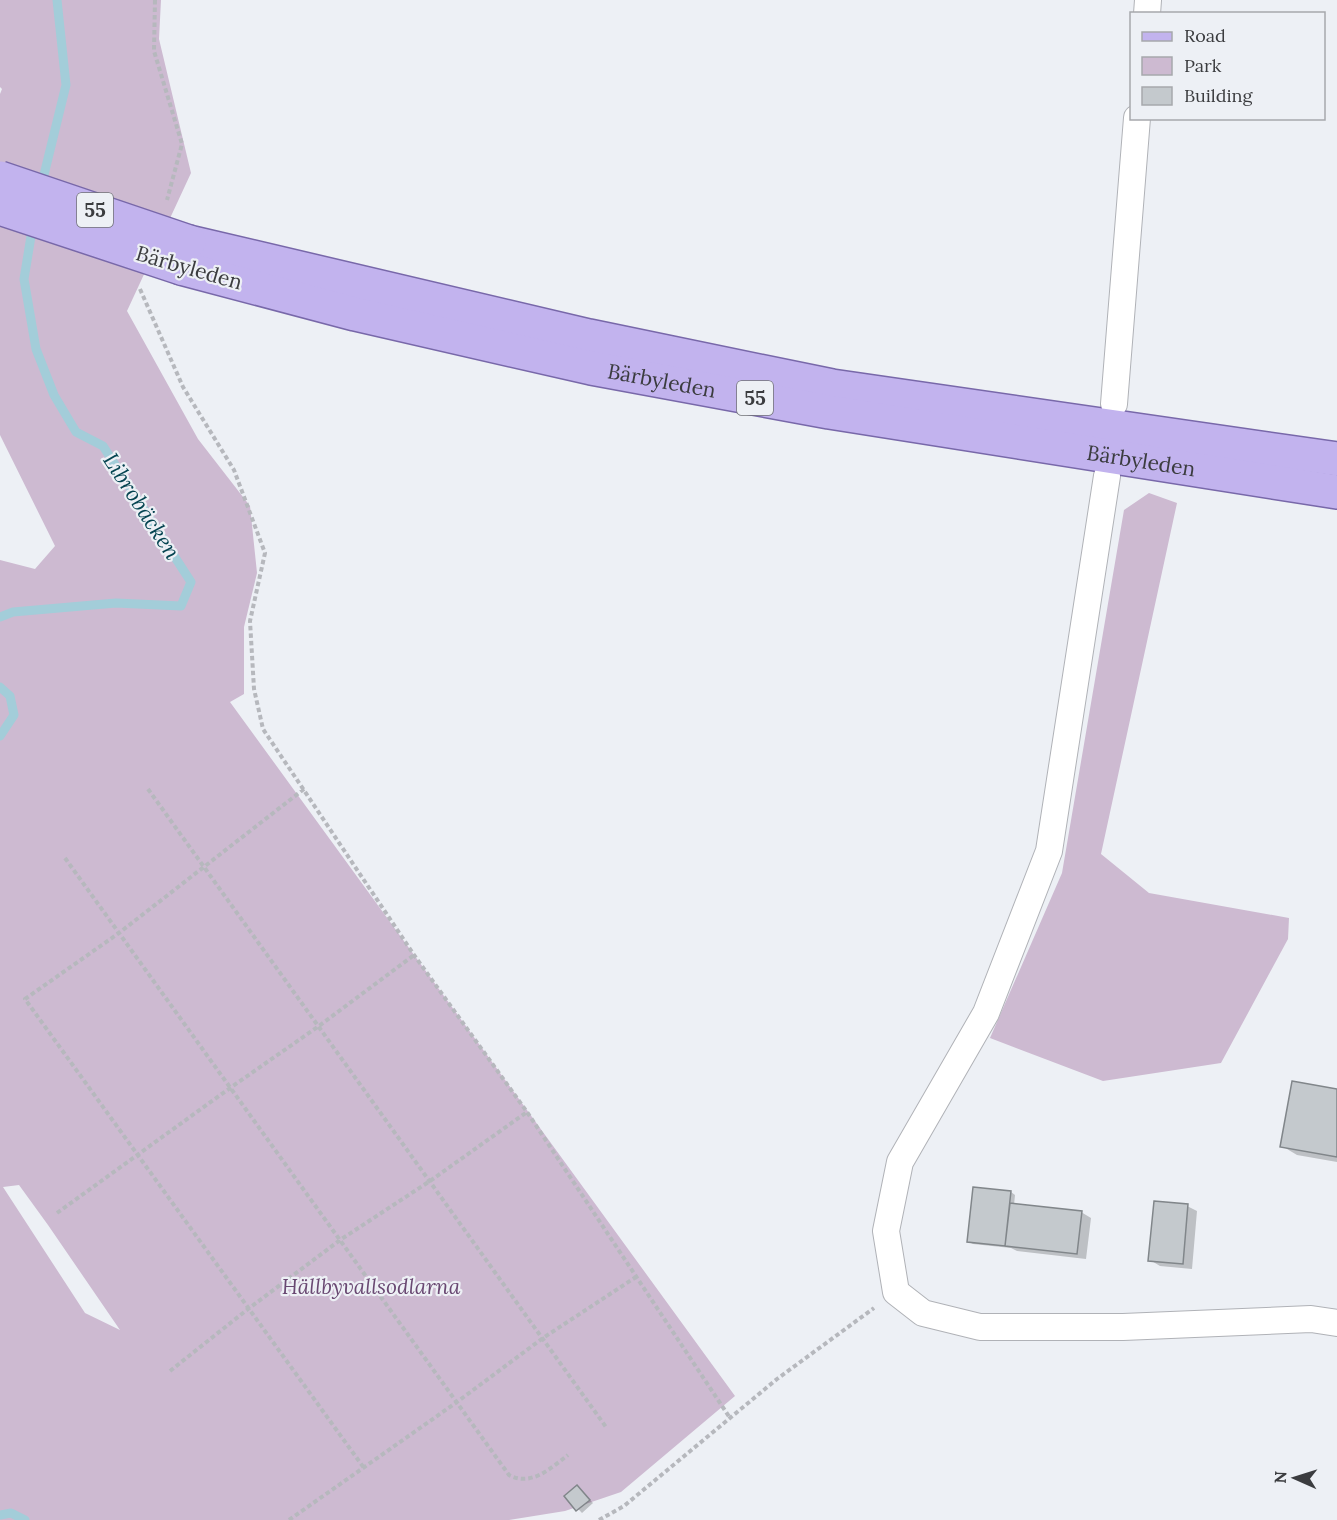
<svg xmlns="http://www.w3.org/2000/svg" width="1337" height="1520" font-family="Lora,serif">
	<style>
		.green { fill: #cdbad1; fill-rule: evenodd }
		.shadow { fill: #0003 }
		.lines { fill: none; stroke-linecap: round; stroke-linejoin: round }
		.stream { stroke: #a3cdd9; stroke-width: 9 }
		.building { fill: #c4c9cd; stroke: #81868a; stroke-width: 1.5 }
		.street-casing { stroke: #b0b2b7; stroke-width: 28 }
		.primary-casing { stroke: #7868a9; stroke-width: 36 }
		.path { stroke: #b6b8bd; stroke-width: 4; stroke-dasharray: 4.5 3; stroke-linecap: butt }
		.street { stroke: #fff; stroke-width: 26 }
		.primary { stroke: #c2b3ee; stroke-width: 33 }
		.primary-bridge-casing { stroke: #7868a9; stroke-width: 36; stroke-linecap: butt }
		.primary-bridge { stroke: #c2b3ee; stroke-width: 33 }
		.labels { text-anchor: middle; stroke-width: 4.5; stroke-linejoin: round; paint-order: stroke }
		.shield { fill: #edf0f5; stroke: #707276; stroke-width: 1.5 }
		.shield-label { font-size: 20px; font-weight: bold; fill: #3b3c3f }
		.street-label { font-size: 21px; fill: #3b3c3f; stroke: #edf0f5 }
		.park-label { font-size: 21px; font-style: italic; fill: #694872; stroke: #edf0f5 }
		.water-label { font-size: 22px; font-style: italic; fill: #054451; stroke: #edf0f5 }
	</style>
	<rect width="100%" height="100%" fill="#edf0f5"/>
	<path class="green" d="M0 0H161L159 39 191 173 127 311 198 439 250 506 257 573 244 627V694L230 702 735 1396 621 1492 565 1511 509 1520H0V560L35 569 55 546 0 435V94L2 89 0 87ZM19 1185 48 1225 120 1330 85 1313 3 1187Z
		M1149 493 1177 503 1101 854 1149 893 1289 918 1288 939 1221 1063 1103 1081 990 1038 1062 873 1124 510Z"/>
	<path class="shadow" d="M1337 1090V1162L1297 1155 1282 1146Z
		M1011 1192 1015 1195 1014 1205 1081 1212 1091 1218 1086 1259 1017 1251 1011 1248 973 1244 969 1242Z
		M1187 1206 1197 1211 1192 1269 1160 1266 1150 1260Z
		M577 1487 593 1503 582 1513 566 1496Z"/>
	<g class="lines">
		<path class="stream" d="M41 187 66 85 57 0
			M0 617 13 612 116 603 181 606 191 582 103 446 76 432 54 395 36 349 24 279 33 224
			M0 687 10 696 14 715 0 736
			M0 1515 11 1513 25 1520"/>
	</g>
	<path class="building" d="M1292 1081 1337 1089V1157L1280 1147Z
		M973 1187 1011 1191 1005 1246 967 1242Z
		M1154 1201 1188 1204 1183 1264 1148 1261Z
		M1010 1203 1082 1211 1077 1254 1005 1246Z
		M577 1485 590 1500 576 1511 564 1496Z"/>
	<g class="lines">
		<defs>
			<path id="street" d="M1147 14 1148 0
				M1114 404 1137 118
				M1107 476 1049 851 986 1013 900 1162 886 1231 896 1292 923 1313 980 1327H1123L1311 1319 1337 1323"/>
			<g id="primary">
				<path d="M189 242 589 336 832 386 1337 459"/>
				<path id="s1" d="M181 268 355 314 591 368 829 412 1337 492"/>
			</g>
		</defs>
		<use href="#street" class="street-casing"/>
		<use href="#primary" class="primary-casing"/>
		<path class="path" d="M155 0 154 51 182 144 167 200
			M140 289 183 387 234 470 265 553 250 621 254 689 263 729 414 955 527 1112 730 1418
			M148 789 606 1427
			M304 789 119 933 25 999 364 1468
			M65 858 509 1475C531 1487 551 1468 568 1455
			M57 1213 230 1088 319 1026 414 955
			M170 1371 248 1309 340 1240 430 1181 527 1112
			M289 1520 457 1402 543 1338 636 1277
			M599 1520 624 1506 777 1379 874 1308"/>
		<use href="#street" class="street"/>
		<use href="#primary" class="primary"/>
		<defs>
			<path id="primary-bridge" d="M0 178 189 242
				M0 208 181 268"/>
		</defs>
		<use href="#primary-bridge" class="primary-bridge-casing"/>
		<use href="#primary-bridge" class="primary-bridge"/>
	</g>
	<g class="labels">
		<g class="shield">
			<rect x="77" y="193" width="36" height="34" rx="4.5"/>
			<rect x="737" y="381" width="36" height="34" rx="4.5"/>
		</g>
		<g class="shield-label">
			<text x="95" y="217">55</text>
			<text x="755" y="405">55</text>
		</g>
		<g class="street-label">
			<text transform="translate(189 268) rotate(16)" y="7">Bärbyleden</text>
			<text dy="7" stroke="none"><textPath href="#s1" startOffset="494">Bärbyleden</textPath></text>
			<text dy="7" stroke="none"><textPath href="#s1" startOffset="980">Bärbyleden</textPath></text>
		</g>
		<g class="park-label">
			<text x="371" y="1294">Hällbyvallsodlarna</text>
		</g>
		<g class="water-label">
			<text transform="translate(142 506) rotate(57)" y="8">Librobäcken</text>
		</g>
	</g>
	<rect x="1130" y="12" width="195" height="108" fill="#edf0f5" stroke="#a6a8ac" stroke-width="1.5"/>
	<rect x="1142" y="32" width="30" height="9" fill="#c2b3ee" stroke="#a6a8ac" stroke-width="1.5"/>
	<text x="1184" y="42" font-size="18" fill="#3b3c3f">Road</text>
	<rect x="1142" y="57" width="30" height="18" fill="#cdbad1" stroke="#a6a8ac" stroke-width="1.5"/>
	<text x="1184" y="72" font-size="18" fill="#3b3c3f">Park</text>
	<rect x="1142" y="87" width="30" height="18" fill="#c4c9cd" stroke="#a6a8ac" stroke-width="1.5"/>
	<text x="1184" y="102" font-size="18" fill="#3b3c3f">Building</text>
	<g transform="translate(1295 1478) rotate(273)" stroke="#edf0f5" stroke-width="4.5" paint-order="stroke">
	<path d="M0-4.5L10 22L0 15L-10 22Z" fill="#3b3c3f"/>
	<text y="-9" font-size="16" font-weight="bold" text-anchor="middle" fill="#3b3c3f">N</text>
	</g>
</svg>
